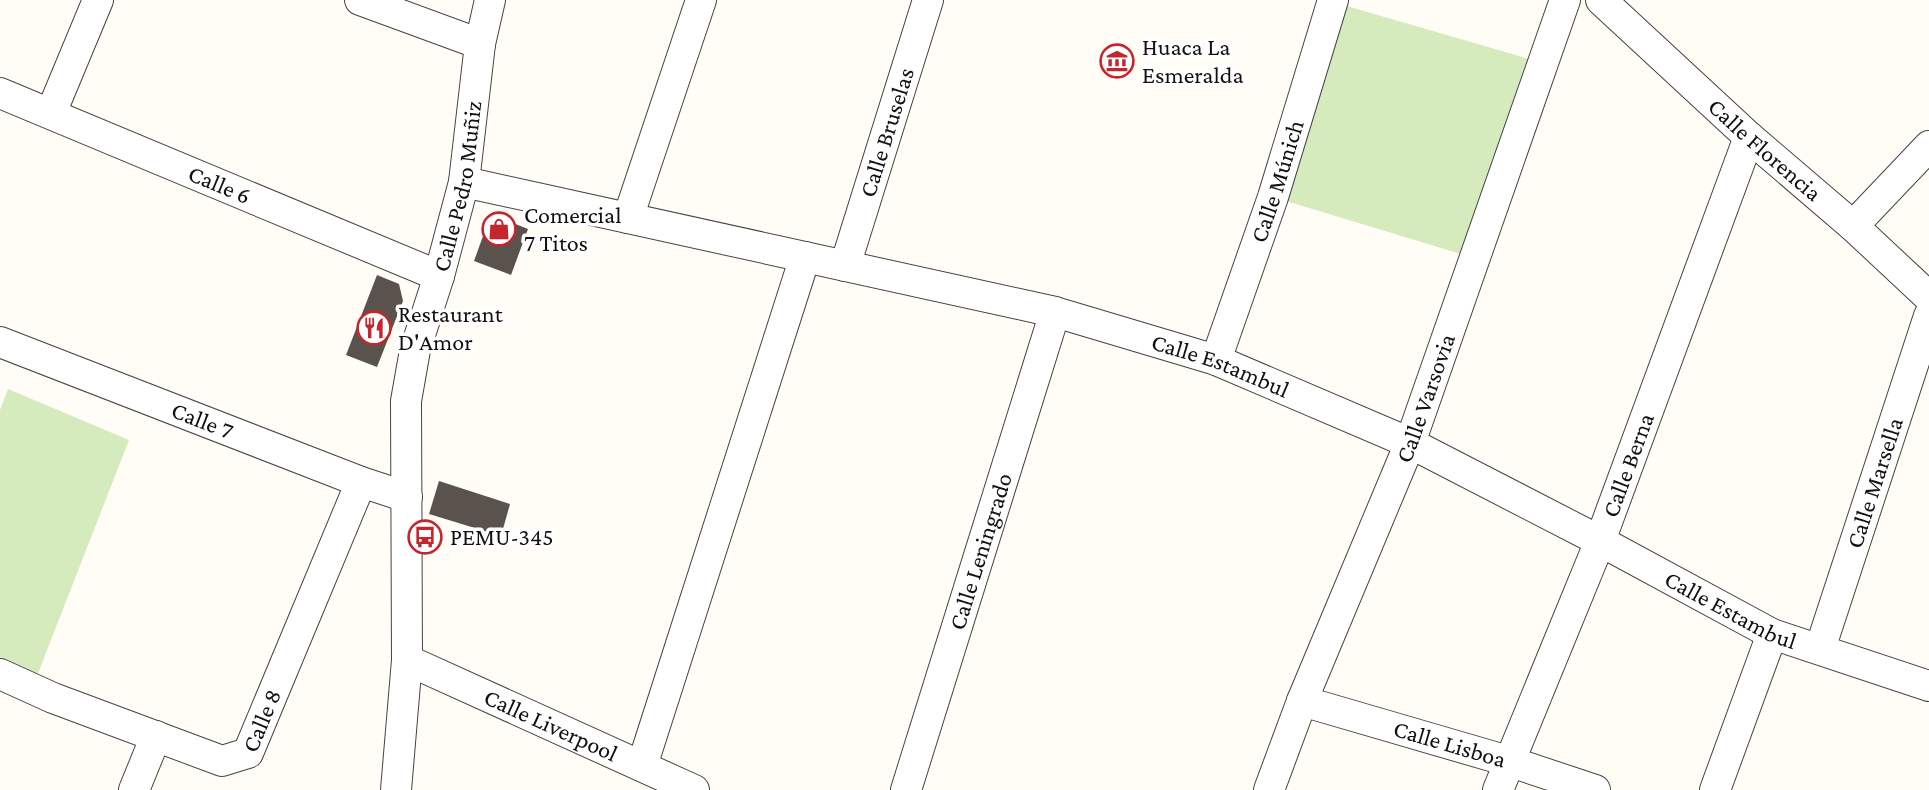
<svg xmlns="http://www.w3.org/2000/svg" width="1929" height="790" font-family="'Crimson Pro',serif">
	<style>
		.green { fill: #d5ebbd }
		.building { fill: #5a524d }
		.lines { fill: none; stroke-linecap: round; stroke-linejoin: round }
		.minor-casing { stroke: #444; stroke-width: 32 }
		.minor { stroke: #fff; stroke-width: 30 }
		.labels { text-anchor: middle; stroke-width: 7; stroke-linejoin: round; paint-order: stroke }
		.poi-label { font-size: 24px; fill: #111; stroke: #fff; text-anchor: start }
		.street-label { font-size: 24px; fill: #111; stroke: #fff }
	</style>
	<rect width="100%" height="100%" fill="#fffdf5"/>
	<path class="green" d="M1333 2 1543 63 1474 258 1273 197Z
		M8 389 129 440 35 681 0 668V410Z"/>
	<path class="building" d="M491 214 528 229 511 275 474 261Z
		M377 275 399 284 403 301 377 367 346 355Z
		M439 481 510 504 501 536 429 514Z"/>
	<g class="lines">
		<defs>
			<g id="minor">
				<path d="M360 0 480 44"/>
				<path id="s1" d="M1601 0 1749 137 1853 226 1929 297"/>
				<path id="s2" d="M0 93 439 276"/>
				<path d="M51 113 98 0"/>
				<path id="s3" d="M464 182 1055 312 1216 360 1410 443 1600 541 1772 634 1929 686"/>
				<path d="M628 218 701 0"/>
				<path d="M1853 226 1929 146"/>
				<path id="s4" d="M845 266 928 0"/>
				<path id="s5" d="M0 342 361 482 407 497"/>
				<path id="s6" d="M1216 360 1273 197 1333 0"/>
				<path id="s7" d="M1820 649 1929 316"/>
				<path id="s8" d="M407 660 694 790"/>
				<path id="s9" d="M0 674 53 698 222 761 248 753 361 482"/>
				<path id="s10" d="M1302 701 1508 761 1595 790"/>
				<path d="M642 766 805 257"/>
				<path d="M134 790 156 736"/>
				<path id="s11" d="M396 790 407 660 406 401 415 350 439 276 464 182 480 44 490 0"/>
				<path id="s12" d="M906 790 1055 312"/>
				<path id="s13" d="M1269 790 1302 701 1410 443 1565 0"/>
				<path id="s14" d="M1498 790 1600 541 1749 137"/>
				<path d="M1715 790 1772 634"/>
			</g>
		</defs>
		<use href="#minor" class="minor-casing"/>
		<use href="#minor" class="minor"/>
	</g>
	<defs>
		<symbol id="museum-ring" viewBox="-11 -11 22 22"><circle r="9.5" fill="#fff" stroke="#c4262e" stroke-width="1.5"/><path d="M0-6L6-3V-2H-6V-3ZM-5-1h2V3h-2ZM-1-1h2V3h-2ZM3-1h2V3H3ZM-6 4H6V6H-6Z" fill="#c4262e"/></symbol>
		<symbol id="shop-ring" viewBox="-11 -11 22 22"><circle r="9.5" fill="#fff" stroke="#c4262e" stroke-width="1.5"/><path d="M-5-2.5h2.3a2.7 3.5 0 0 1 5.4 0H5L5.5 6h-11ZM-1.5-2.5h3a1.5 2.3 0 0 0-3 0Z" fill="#c4262e"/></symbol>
		<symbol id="restaurant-ring" viewBox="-11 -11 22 22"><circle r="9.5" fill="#fff" stroke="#c4262e" stroke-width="1.5"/><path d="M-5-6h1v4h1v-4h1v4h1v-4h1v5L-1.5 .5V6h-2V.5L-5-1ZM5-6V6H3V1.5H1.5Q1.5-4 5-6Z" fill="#c4262e"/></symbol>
		<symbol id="bus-ring" viewBox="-11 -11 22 22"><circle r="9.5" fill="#fff" stroke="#c4262e" stroke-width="1.5"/><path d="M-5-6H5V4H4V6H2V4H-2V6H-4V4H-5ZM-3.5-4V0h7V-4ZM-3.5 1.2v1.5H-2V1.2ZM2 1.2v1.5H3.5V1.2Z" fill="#c4262e"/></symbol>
	</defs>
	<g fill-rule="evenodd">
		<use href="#museum-ring" x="1098" y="42" width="38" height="38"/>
		<use href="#shop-ring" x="480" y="210" width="38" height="38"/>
		<use href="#restaurant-ring" x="355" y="309" width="38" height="38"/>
		<use href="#bus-ring" x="406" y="518" width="38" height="38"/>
	</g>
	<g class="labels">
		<g class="poi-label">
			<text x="1142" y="55">Huaca La<tspan x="1142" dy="28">Esmeralda</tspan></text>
			<text x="524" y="223">Comercial<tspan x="524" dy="28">7 Titos</tspan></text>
			<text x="398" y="322">Restaurant<tspan x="398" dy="28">D'Amor</tspan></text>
			<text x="450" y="545">PEMU-345</text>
		</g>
		<g class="street-label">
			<text dy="8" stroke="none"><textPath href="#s4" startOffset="140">Calle Bruselas</textPath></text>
			<text dy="8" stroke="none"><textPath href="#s1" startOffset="222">Calle Florencia</textPath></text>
			<text dy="8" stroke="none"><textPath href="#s6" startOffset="189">Calle Múnich</textPath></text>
			<text dy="8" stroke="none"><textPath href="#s2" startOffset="238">Calle 6</textPath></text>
			<text dy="8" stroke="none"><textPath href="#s11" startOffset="611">Calle Pedro Muñiz</textPath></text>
			<text dy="8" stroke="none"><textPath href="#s3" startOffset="779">Calle Estambul</textPath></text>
			<text dy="8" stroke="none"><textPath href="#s13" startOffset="422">Calle Varsovia</textPath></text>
			<text dy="8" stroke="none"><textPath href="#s5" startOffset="217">Calle 7</textPath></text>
			<text dy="8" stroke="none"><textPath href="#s14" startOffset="350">Calle Berna</textPath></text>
			<text dy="8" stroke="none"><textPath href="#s7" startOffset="175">Calle Marsella</textPath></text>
			<text dy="8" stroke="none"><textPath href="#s12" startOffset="250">Calle Leningrado</textPath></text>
			<text dy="8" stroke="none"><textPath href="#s3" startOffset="1346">Calle Estambul</textPath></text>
			<text dy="8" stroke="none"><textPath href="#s9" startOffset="301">Calle 8</textPath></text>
			<text dy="8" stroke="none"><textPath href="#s8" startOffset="158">Calle Liverpool</textPath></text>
			<text dy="8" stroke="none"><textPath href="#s10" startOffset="154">Calle Lisboa</textPath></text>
		</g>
	</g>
</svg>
